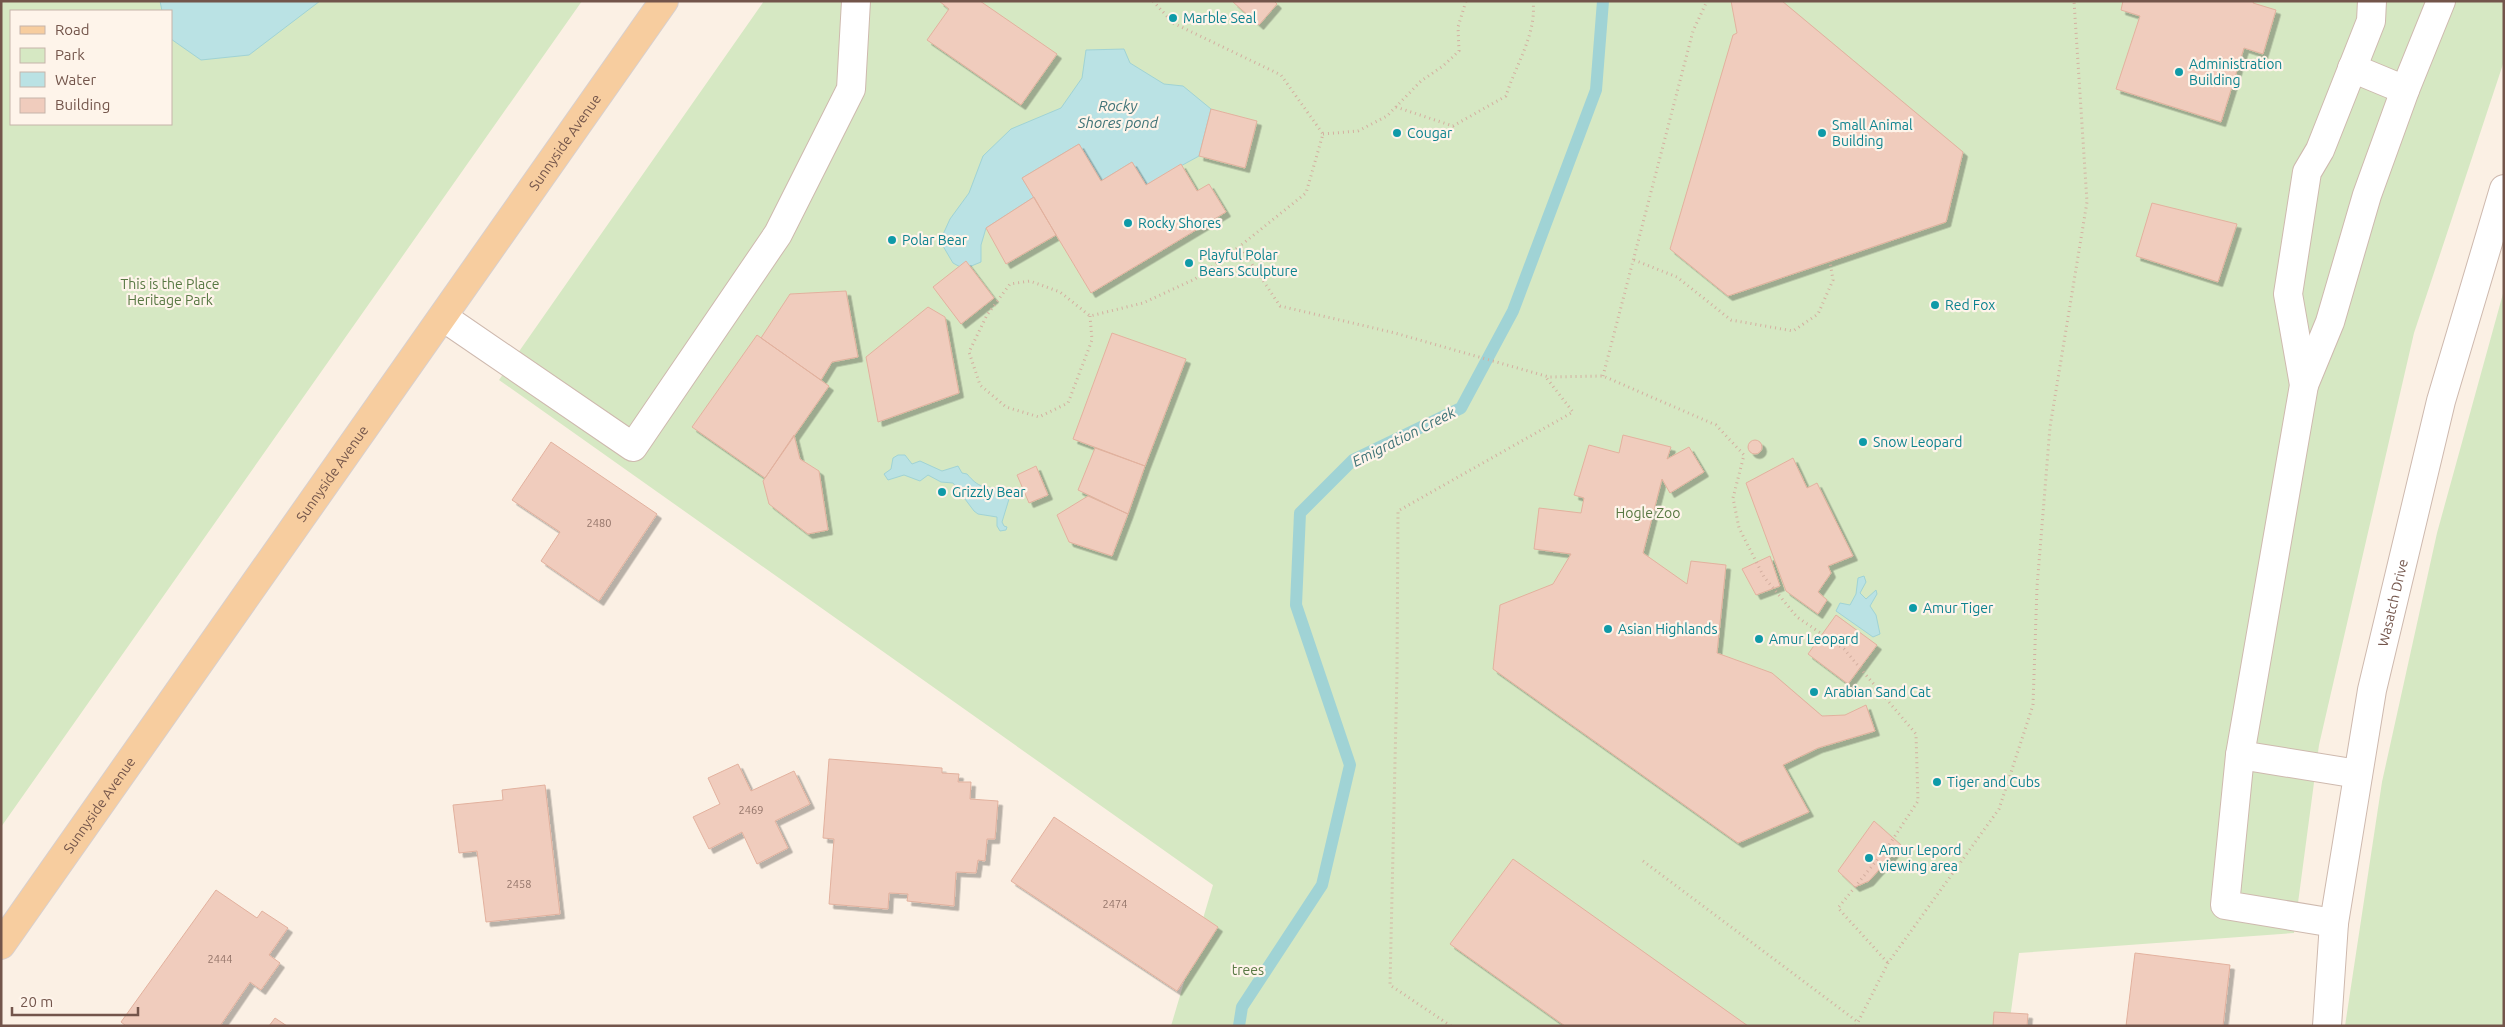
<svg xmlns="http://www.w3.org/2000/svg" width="2505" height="1027" font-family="Ubuntu,sans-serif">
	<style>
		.green { fill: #d6e8c3; fill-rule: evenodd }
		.water { fill: #bae2e4; stroke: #a0d3d5 }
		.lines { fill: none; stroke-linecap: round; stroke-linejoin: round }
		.stream { stroke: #a0d3d5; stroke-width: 12 }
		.building { fill: #f0ccbd; stroke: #e2b19e; filter: url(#shadow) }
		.minor-casing { stroke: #ceb9ae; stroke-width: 30 }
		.major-casing { stroke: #d8cfcd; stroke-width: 30 }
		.path { stroke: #d4afa0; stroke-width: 3; stroke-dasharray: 1 4; stroke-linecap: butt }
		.minor { stroke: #fff; stroke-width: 28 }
		.major { stroke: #f7cd9f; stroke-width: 28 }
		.culture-dot { fill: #0f9aa8; stroke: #fef4ea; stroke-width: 2 }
		.labels { text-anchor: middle; stroke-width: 4.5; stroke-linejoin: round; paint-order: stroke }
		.number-label { font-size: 11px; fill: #927368 }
		.culture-label { font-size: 14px; fill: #0d838f; stroke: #fef4ea; text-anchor: start }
		.street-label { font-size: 14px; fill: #73554b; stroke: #fef4ea }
		.park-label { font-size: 14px; fill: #587843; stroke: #fef4ea }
		.water-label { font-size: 15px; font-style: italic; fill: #407478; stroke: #fef4ea }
	</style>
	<defs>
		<filter id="shadow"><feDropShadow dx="4.5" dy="4.5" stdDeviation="0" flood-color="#0004"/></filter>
	</defs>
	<rect width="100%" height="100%" fill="#fbf0e4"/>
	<path class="green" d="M1 1H582L1 827ZM11 11H171V124H11Z
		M764 1H2504V61L2414 333 2319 745 2294 933 2019 953 2009 1026H1171L1213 885 499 380Z
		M2504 290V1026H2345L2382 782 2437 533Z"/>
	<path class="water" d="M160 1H320L249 55 201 60 171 39V11H162Z
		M1124 49 1130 63 1164 84 1183 86 1211 109 1199 156 1146 185 1132 162 1101 181 1079 144 1022 178 1034 197 986 228 981 245V262L964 269 953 263 940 241 950 219 969 193 983 156 1011 129 1061 108 1082 78 1086 50Z
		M898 455H905L912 464 920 461 942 471 958 466 962 473 967 474C979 488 983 487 1000 488L1009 499 1002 522 1004 526 1007 527 1006 530 1000 531 997 526V517L978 514 974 511 953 483 941 482 928 475 920 481 904 475 888 480 884 474 891 469 893 458Z
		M1864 576 1866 582 1860 593 1866 599 1876 590 1877 594 1870 606 1876 615 1880 634 1873 637 1836 611 1840 603 1850 605 1856 594 1858 578Z"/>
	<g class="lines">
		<path class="stream" d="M1239 1026 1242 1007 1322 885 1350 765 1296 605 1300 513 1353 460 1461 408 1513 311 1596 90 1603 1"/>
	</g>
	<path class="building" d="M939 1H980L1057 54 1021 105 927 40 949 9Z
		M1274 1 1277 4 1259 25 1233 2Z
		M1731 1H1782L1963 152 1946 222 1728 296 1670 249 1733 35 1737 33Z
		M2123 1H2254L2253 3 2276 10 2263 54 2244 48 2221 122 2116 89 2140 16 2121 10Z
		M1211 109 1257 121 1245 168 1199 156Z
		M1079 144 1101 181 1132 162 1146 185 1181 164 1197 191 1209 184 1226 212 1091 293 1022 178Z
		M1034 197 1056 235 1006 264 986 228Z
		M2152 203 2237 224 2218 282 2136 256Z
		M966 261 994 298 961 324 933 287Z
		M846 291 858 357 832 362 821 380 761 338 790 294Z
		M928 307 945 317 959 393 878 422 866 357Z
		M1112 333 1186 359 1145 466 1073 439Z
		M757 335 829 386 765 478 692 427Z
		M794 435 800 459 819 471 828 530 808 534 769 504 763 481Z
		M1623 435 1671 447 1667 459 1689 447 1704 472 1670 493 1662 479 1643 553 1687 584 1691 561 1726 565 1717 653 1772 673 1822 716 1845 715 1866 705 1875 731 1818 748 1783 765 1809 812 1738 843 1493 669 1500 605 1553 584 1571 554 1534 549 1539 508 1581 513 1584 498 1574 495 1589 445 1619 453Z
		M1748 447a7 7 0 1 1 14 0a7 7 0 1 1-14 0Z
		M551 442 657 514 599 601 541 561 560 532 512 500Z
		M1095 448 1145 466 1128 514 1078 490Z
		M1793 458 1807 488 1817 483 1853 556 1828 566 1831 573 1818 592 1827 600 1818 614 1786 591 1746 483Z
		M1036 466 1048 495 1029 503 1017 475Z
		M1088 496 1128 514 1112 556 1069 542 1057 515Z
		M1770 556 1780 586 1756 595 1742 569Z
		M1836 615 1877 645 1848 684 1808 654Z
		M829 759 942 768V773L959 774 958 782H971L970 799 998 801 995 839H987L985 861 978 860 976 873 956 872 954 906 907 901 908 894 889 893 888 909 829 904 834 839 823 838Z
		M738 764 751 791 794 771 810 804 775 821 788 848 757 864 742 832 709 849 693 817 720 804 708 778Z
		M545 785 560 914 486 922 477 851 459 853 453 805 503 800 502 790Z
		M1054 817 1218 927 1177 991 1011 881Z
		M1874 821 1901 845 1869 881 1855 887 1838 871Z
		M1513 859 1748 1026H1565L1450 944Z
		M216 890 257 918 262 911 288 928 269 955 280 963 261 990 250 982 220 1026H126L121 1022Z
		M2135 953 2230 965 2223 1026H2126Z
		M1994 1012 2028 1014 2027 1026H1993Z
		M275 1018 287 1026H269Z"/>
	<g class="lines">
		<defs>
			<g id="minor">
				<path d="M2352 68 2405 90"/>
				<path d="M443 317 633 447 778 234 851 89 856 1"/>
				<path d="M2304 385 2330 322 2367 195 2405 90 2441 1"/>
				<path d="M2240 755 2225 905 2334 923"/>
				<path d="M2358 774 2240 755 2304 385 2288 294 2307 172 2320 150 2371 21 2372 1"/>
				<path id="s1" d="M2327 1026 2334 923 2372 690 2441 401 2504 189"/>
			</g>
			<g id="major">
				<path id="s2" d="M1 945 664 1"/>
			</g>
		</defs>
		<use href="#minor" class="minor-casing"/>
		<use href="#major" class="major-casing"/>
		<path class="path" d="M1153 1 1173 23 1281 75 1323 134 1306 193 1240 246 1280 306 1395 333 1549 377 1603 376 1716 425 1744 455 1733 498 1739 528 1764 577 1797 617 1844 649 1916 734 1918 801 1889 845 1838 908 1888 963
			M1396 107 1453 126 1506 96C1515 66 1537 34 1533 1
			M1323 134 1358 131 1387 116 1421 81 1443 66 1459 51 1458 27 1466 1
			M1634 260 1677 277 1731 320 1793 331 1818 314 1833 280 1830 262
			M1090 316 1092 340 1068 403 1039 417 1006 407 980 385 969 352 987 315 1010 284 1030 281 1060 292 1090 316 1143 303 1195 279 1240 246
			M1603 376 1693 31 1707 1
			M1643 861 1858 1022
			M1451 1026 1390 985 1397 674 1398 511 1573 412 1545 376
			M1856 1026 1888 963 1999 809 2033 705 2037 587 2050 427 2087 202 2074 1"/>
		<use href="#minor" class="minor"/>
		<use href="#major" class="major"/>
	</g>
	<g class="culture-dot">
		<circle cx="1173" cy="18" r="5"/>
		<circle cx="2179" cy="72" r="5"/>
		<circle cx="1397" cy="133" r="5"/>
		<circle cx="1822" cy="133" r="5"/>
		<circle cx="1128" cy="223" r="5"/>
		<circle cx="892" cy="240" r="5"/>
		<circle cx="1189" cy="263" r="5"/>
		<circle cx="1935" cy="305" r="5"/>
		<circle cx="1863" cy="442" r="5"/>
		<circle cx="942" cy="492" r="5"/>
		<circle cx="1913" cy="608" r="5"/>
		<circle cx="1608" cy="629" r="5"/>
		<circle cx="1759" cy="639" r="5"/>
		<circle cx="1814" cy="692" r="5"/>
		<circle cx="1937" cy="782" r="5"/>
		<circle cx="1869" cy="858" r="5"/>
	</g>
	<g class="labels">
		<g class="number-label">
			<text x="599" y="527">2480</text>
			<text x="751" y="814">2469</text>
			<text x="519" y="888">2458</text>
			<text x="1115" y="908">2474</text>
			<text x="220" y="963">2444</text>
		</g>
		<g class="culture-label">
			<text x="1183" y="23">Marble Seal</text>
			<text x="2189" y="69">Administration<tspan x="2189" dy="16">Building</tspan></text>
			<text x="1832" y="130">Small Animal<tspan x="1832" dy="16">Building</tspan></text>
			<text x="1407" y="138">Cougar</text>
			<text x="1138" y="228">Rocky Shores</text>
			<text x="902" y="245">Polar Bear</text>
			<text x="1199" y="260">Playful Polar<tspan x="1199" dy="16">Bears Sculpture</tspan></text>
			<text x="1945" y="310">Red Fox</text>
			<text x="1873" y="447">Snow Leopard</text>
			<text x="952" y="497">Grizzly Bear</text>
			<text x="1923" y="613">Amur Tiger</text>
			<text x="1618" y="634">Asian Highlands</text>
			<text x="1769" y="644">Amur Leopard</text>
			<text x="1824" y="697">Arabian Sand Cat</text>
			<text x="1947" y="787">Tiger and Cubs</text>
			<text x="1879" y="855">Amur Lepord<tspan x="1879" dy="16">viewing area</tspan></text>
		</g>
		<g class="street-label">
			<text dy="5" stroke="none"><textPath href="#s2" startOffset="981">Sunnyside Avenue</textPath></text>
			<text dy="5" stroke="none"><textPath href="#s2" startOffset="576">Sunnyside Avenue</textPath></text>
			<text dy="5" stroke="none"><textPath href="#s1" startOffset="429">Wasatch Drive</textPath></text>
			<text dy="5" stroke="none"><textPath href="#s2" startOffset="171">Sunnyside Avenue</textPath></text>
		</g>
		<g class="park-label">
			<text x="170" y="289">This is the Place<tspan x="170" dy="16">Heritage Park</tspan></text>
			<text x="1648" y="518">Hogle Zoo</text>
			<text x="1248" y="975">trees</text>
		</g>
		<g class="water-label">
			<text x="1118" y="111">Rocky<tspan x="1118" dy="17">Shores pond</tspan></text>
			<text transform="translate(1404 437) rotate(-27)" y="5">Emigration Creek</text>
		</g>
	</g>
	<rect width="2505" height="1027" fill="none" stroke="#73554b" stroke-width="5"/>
	<rect x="10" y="10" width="162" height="115" fill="#fef4ea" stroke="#c6b4aa"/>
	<rect x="20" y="26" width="25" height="8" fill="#f7cd9f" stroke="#c6b4aa"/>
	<text x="55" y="35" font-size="15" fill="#73554b">Road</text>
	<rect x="20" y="48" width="25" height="15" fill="#d6e8c3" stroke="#c6b4aa"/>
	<text x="55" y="60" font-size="15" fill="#73554b">Park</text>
	<rect x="20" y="72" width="25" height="15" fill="#bae2e4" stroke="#c6b4aa"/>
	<text x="55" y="85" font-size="15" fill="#73554b">Water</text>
	<rect x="20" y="98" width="25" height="15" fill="#f0ccbd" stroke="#c6b4aa"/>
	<text x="55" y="110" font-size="15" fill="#73554b">Building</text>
	<path d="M12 1007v8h126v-8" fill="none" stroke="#73554b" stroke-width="2.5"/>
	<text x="20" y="1007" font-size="15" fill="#73554b" stroke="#fef4ea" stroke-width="4" paint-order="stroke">20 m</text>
</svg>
